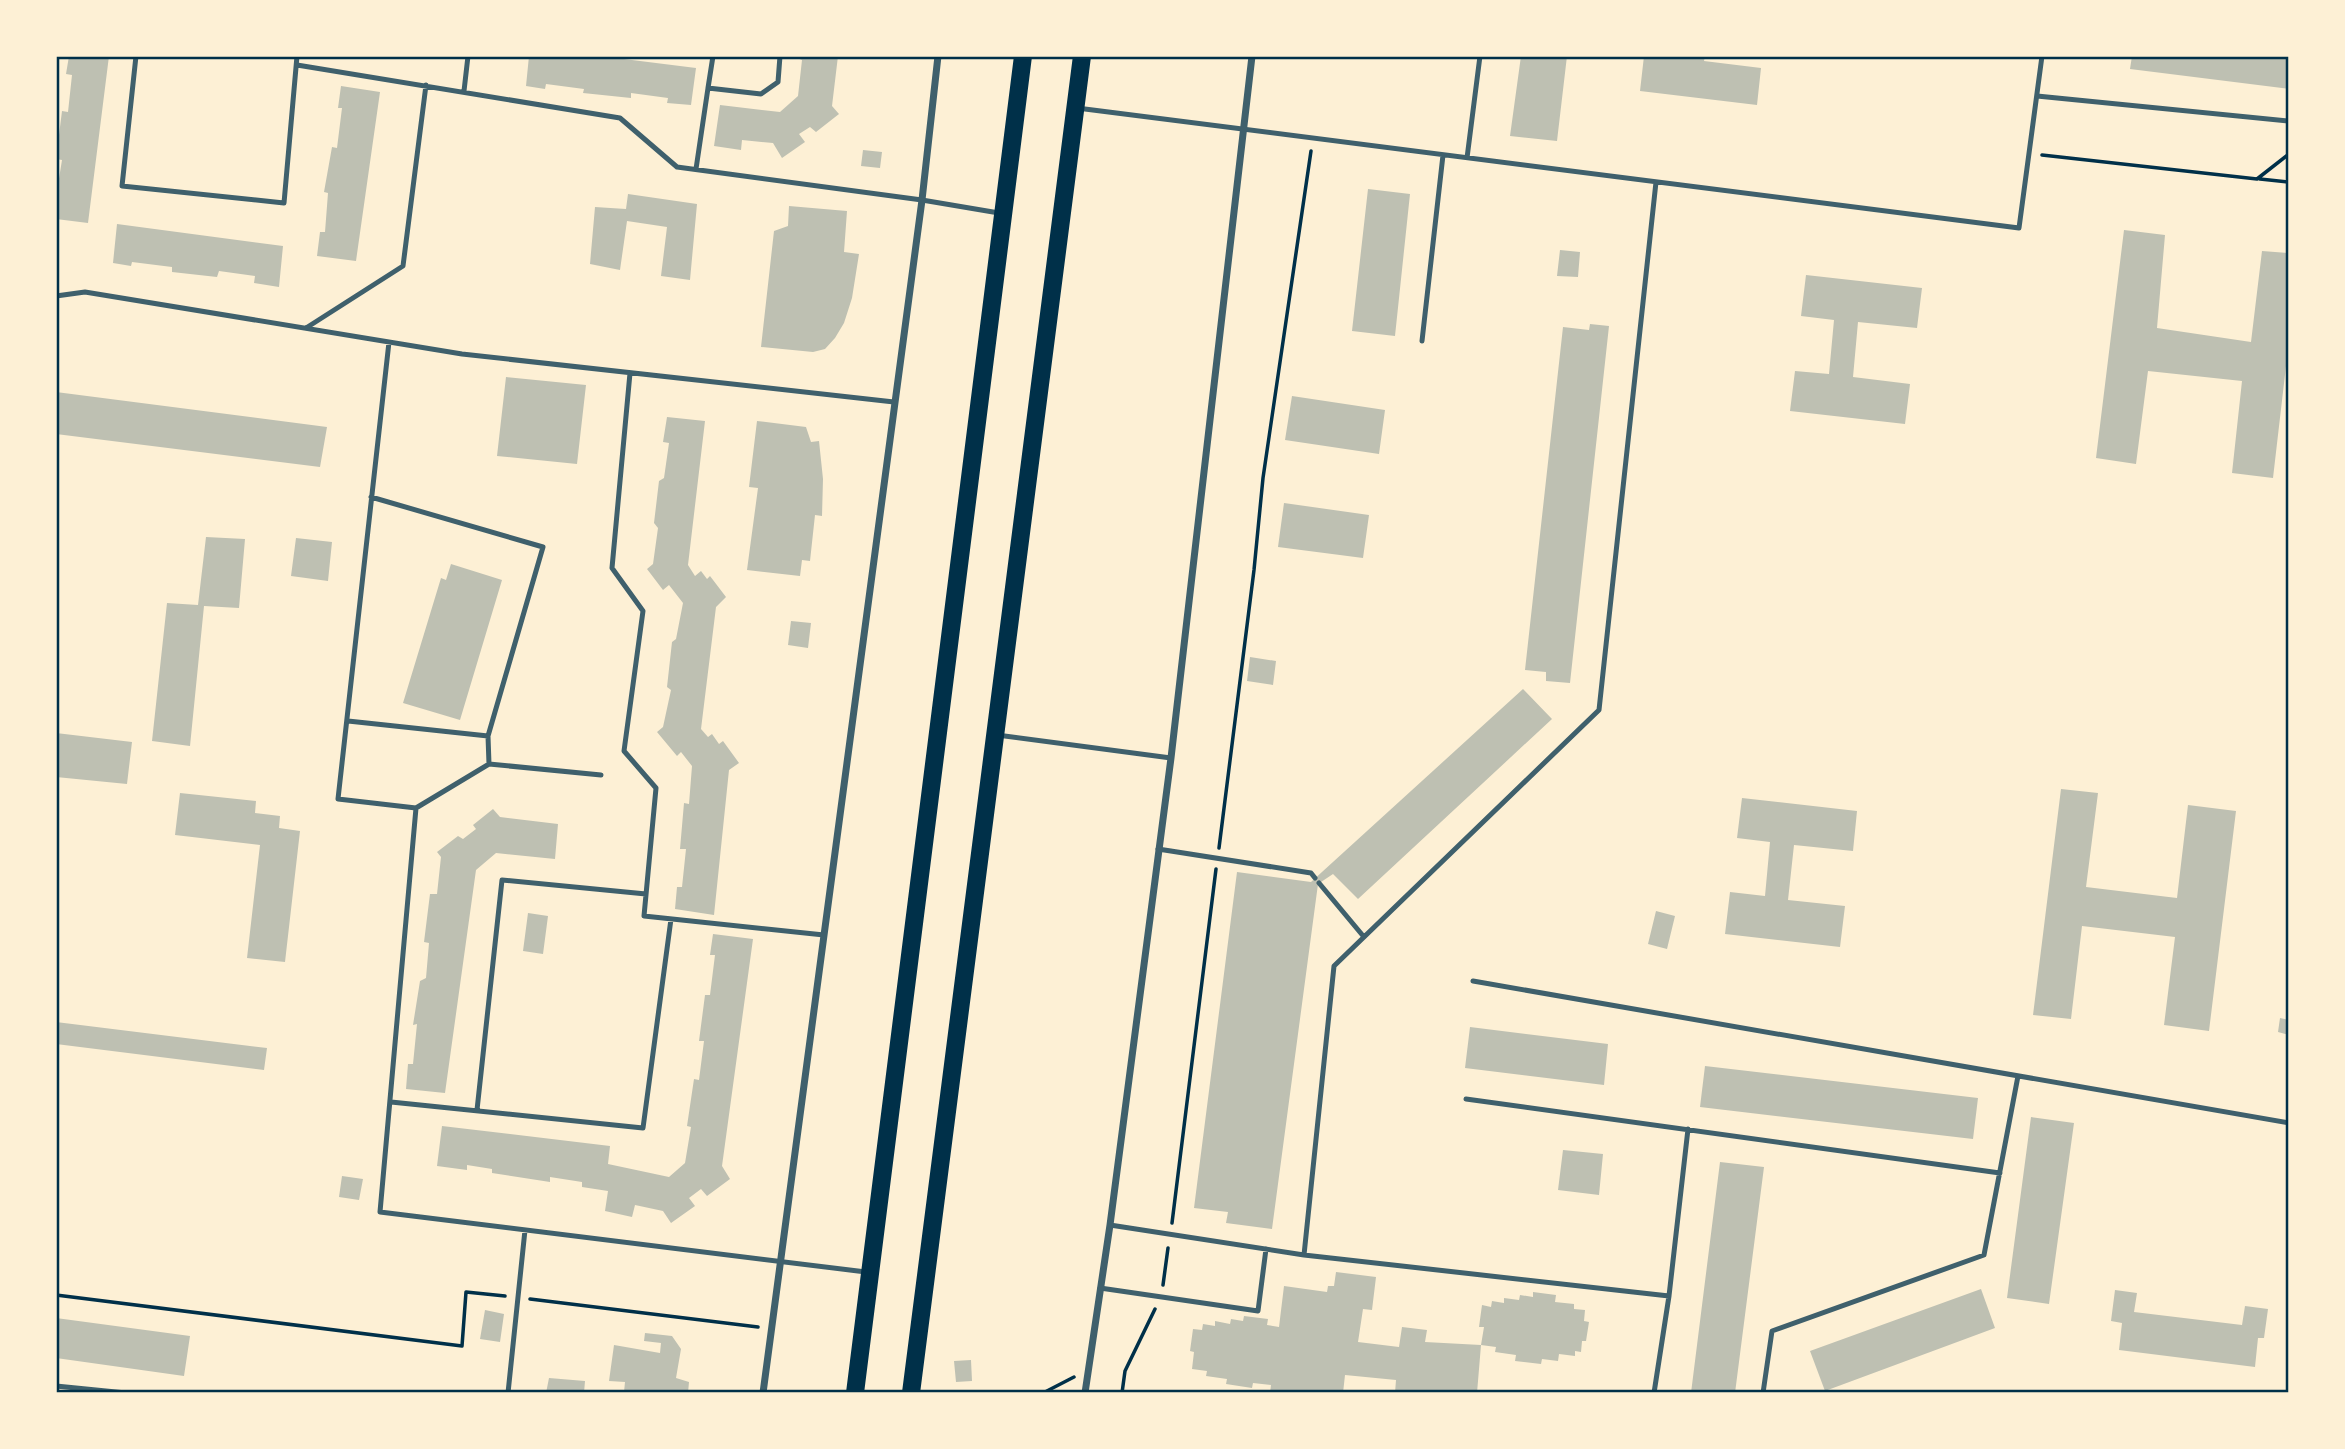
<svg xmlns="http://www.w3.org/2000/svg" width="2345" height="1449" font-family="Bitter,serif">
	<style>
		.building { fill: #bec0b2 }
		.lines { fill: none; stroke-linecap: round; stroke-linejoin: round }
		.path { stroke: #003049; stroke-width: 3.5 }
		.service { stroke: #3f606c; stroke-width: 5 }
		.minor { stroke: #3f606c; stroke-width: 7 }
		.primary { stroke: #003049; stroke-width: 18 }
		.neatline { fill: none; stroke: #003049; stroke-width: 2.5 }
	</style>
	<rect width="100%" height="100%" fill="#fdf0d5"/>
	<path class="building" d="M69 56H109L88 223 56 219V197L62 160 56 159 62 111 68 112 72 75 66 74Z
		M529 56H600L696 68 691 105 667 103 668 98 631 93V98L583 93 584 89 546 84 545 89 526 86Z
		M792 56H838L832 106 839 114 816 132 810 127 799 134 805 142 782 158 773 143 742 140 741 150 714 146 720 105 780 112 798 96 802 60Z
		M1521 56H1567L1557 141 1510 136Z
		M1644 56H1705L1704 61 1761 68 1757 105 1640 91Z
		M2132 56H2289V89L2130 69Z
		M341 86 380 92 356 261 317 256 320 232H325L328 193 324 192 332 147 337 148 342 108H338Z
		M863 150 882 152 880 168 861 166Z
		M1368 189 1410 194 1395 336 1352 331Z
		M628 194 697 204 690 280 661 276 667 227 627 221 620 270 590 264 595 207 626 209Z
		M789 206 847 211 844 252 859 254 852 298 844 323 835 338 825 349 813 352 761 347 774 231 788 226Z
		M117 224 283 246 279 287 254 283 255 276 219 271 217 277 172 272V267L132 262 131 266 113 263Z
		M2124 230 2165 235 2157 328 2251 342 2262 251 2289 253V340L2273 478 2232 473 2242 381 2148 371 2136 464 2096 458Z
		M1560 250 1580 252 1578 277 1557 276Z
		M1806 275 1922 288 1917 328 1858 322 1853 377 1910 384 1905 424 1790 411 1795 371 1829 374 1834 320 1801 316Z
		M1590 324 1609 326 1570 683 1546 681V672L1525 670 1563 327 1589 330Z
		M506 377 586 385 577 464 497 456Z
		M56 392 327 427 320 467 56 434Z
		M1292 396 1385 410 1379 454 1285 440Z
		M667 417 705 421 688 565 695 576 701 571 707 579 710 576 726 597 716 607 701 729 708 737 712 734 719 744 723 741 739 763 729 770 714 915 675 909 677 887H682L686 849H680L684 803 689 804 692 766 681 752 677 756 657 732 663 727 671 690 667 687 672 642 676 639 683 603 669 585 663 590 647 569 653 564 658 528 654 523 659 481 664 478 669 443 663 442Z
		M757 421 806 427 811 442 819 441 823 479 822 516 815 515 810 561 802 560 800 576 747 570 758 488 749 487Z
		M1284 503 1369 515 1363 558 1278 547Z
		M206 537 245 539 239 608 204 606 190 746 152 741 167 603 198 605Z
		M296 538 332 542 328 581 291 576Z
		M451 564 502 580 460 720 403 703 441 578 446 580Z
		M791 621 811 623 808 648 788 645Z
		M1250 657 1276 661 1273 685 1247 681Z
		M1523 689 1552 719 1358 899 1333 874 1318 884 1272 1229 1226 1223 1228 1212 1194 1208 1237 872 1311 882Z
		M56 733 132 742 127 784 56 777Z
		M2061 789 2098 793 2086 887 2177 898 2188 805 2236 811 2209 1031 2164 1025 2175 937 2082 926 2071 1019 2033 1015Z
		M180 793 256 801 255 813 280 816 279 828 300 831 285 962 247 958 260 845 175 835Z
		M1742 798 1857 811 1853 851 1794 845 1788 900 1845 906 1840 947 1725 934 1730 892 1765 896 1770 842 1737 838Z
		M493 809 500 817 558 824 555 859 496 853 476 870 445 1093 406 1089 408 1064H413L417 1024 413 1025 420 981 426 978 429 943 424 942 430 894H437L441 857 437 852 458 836 463 839 476 829 473 825Z
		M1656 911 1675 916 1667 949 1648 944Z
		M528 913 548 916 543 954 523 951Z
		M713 934 753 939 722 1166 730 1179 707 1196 701 1189 689 1198 695 1206 671 1223 663 1211 635 1205 632 1217 605 1211 608 1191 582 1187V1182L550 1177V1182L492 1173V1169L467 1165V1170L437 1166 442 1126 610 1146 608 1164 669 1177 685 1163 691 1127 687 1126 694 1079 699 1080 704 1041H699L705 995H710L715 955H710Z
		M2280 1018 2289 1020V1035L2278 1032Z
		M56 1022 267 1048 264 1070 56 1044Z
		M1470 1027 1608 1044 1604 1085 1465 1068Z
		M1705 1066 1978 1098 1973 1139 1700 1107Z
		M2031 1117 2074 1123 2049 1304 2007 1298Z
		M1563 1150 1603 1154 1599 1195 1558 1190Z
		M1720 1162 1764 1167 1735 1393H1691Z
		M342 1176 363 1179 359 1200 339 1197Z
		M1336 1272 1376 1277 1372 1310 1363 1309 1358 1342 1399 1347 1402 1327 1427 1330 1425 1342 1481 1345 1477 1393H1395L1396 1380 1345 1375 1343 1393H1270L1271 1385 1253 1383 1252 1388 1226 1384 1227 1379 1206 1376 1207 1371 1192 1369 1194 1352 1190 1351 1193 1329 1202 1330 1203 1324 1215 1326V1321L1230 1324 1231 1319 1243 1321 1244 1316 1268 1319 1267 1325 1279 1327 1284 1286 1327 1292 1328 1286H1334Z
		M1981 1289 1995 1328 1825 1391 1810 1351Z
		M2115 1290 2137 1293 2134 1312 2242 1325 2245 1306 2268 1309 2264 1338H2258L2255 1367 2119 1350 2122 1323 2111 1321Z
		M1533 1292 1556 1295 1555 1302 1574 1304V1309L1585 1310 1584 1321 1589 1322 1586 1341H1582L1581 1352 1575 1351V1356L1559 1354 1558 1361 1542 1359 1541 1364 1515 1361 1516 1355 1495 1352 1496 1347 1481 1345 1484 1327H1479L1482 1305 1491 1307 1492 1301 1504 1303V1298L1519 1300 1520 1295 1533 1297Z
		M485 1310 504 1314 500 1342 480 1339Z
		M56 1318 190 1336 184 1376 56 1358Z
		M645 1333 672 1336 681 1349 676 1378 689 1382 688 1393H630L624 1392 625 1382 609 1381 614 1345 660 1353 661 1343 644 1341Z
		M971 1360 972 1381 956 1382 954 1361Z
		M549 1378 585 1381 584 1393H546Z"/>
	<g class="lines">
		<path class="path" d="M2042 155 2257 179 2289 154
			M2260 179 2289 182
			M1219 848 1254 570 1263 478 1311 151
			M1172 1223 1216 869
			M1163 1285 1168 1248
			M56 1295 462 1346 466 1292 505 1296
			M530 1299 758 1327
			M1043 1393 1074 1377
			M1122 1393 1125 1371 1155 1309"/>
		<path class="service" d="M136 56 122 186 284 203 297 56
			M297 65 620 118 677 167 922 200 999 213
			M708 88 713 56
			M464 91 468 56
			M2037 96 2289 121
			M1077 108 2019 228 2042 56
			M1467 158 1480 56
			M696 169 708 88 761 94 778 82 780 56
			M56 296 85 292 462 354 894 402
			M306 328 403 266 426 85
			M1422 341 1443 155
			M389 342 338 799 416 808 380 1212 866 1272
			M630 373 612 568 643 611 624 751 656 788 644 916 824 935
			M348 721 488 736 543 547 371 497
			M997 735 1171 758
			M488 736 489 764
			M416 808 489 764 601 775
			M1158 849 1311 873 1315 878
			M1319 883 1364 937
			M1473 981 2289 1123
			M1466 1099 2000 1173
			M391 1102 643 1128 671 919
			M477 1110 502 880 646 894
			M1110 1225 1304 1255 1334 966 1599 710 1656 182
			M1304 1255 1669 1296 1654 1393
			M1100 1288 1258 1311 1266 1249
			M1669 1296 1688 1129
			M56 1386 126 1393
			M508 1393 525 1230
			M1763 1393 1772 1331 1984 1255 2018 1076"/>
		<path class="minor" d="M763 1393 922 200 938 56
			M1085 1393 1110 1225 1171 758 1252 56"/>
		<path class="primary" d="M855 1393 1023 56
			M911 1393 1082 56"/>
	</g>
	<rect width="2345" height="1449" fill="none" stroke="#fdf0d5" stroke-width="116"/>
	<rect x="58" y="58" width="2229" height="1333" class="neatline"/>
</svg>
